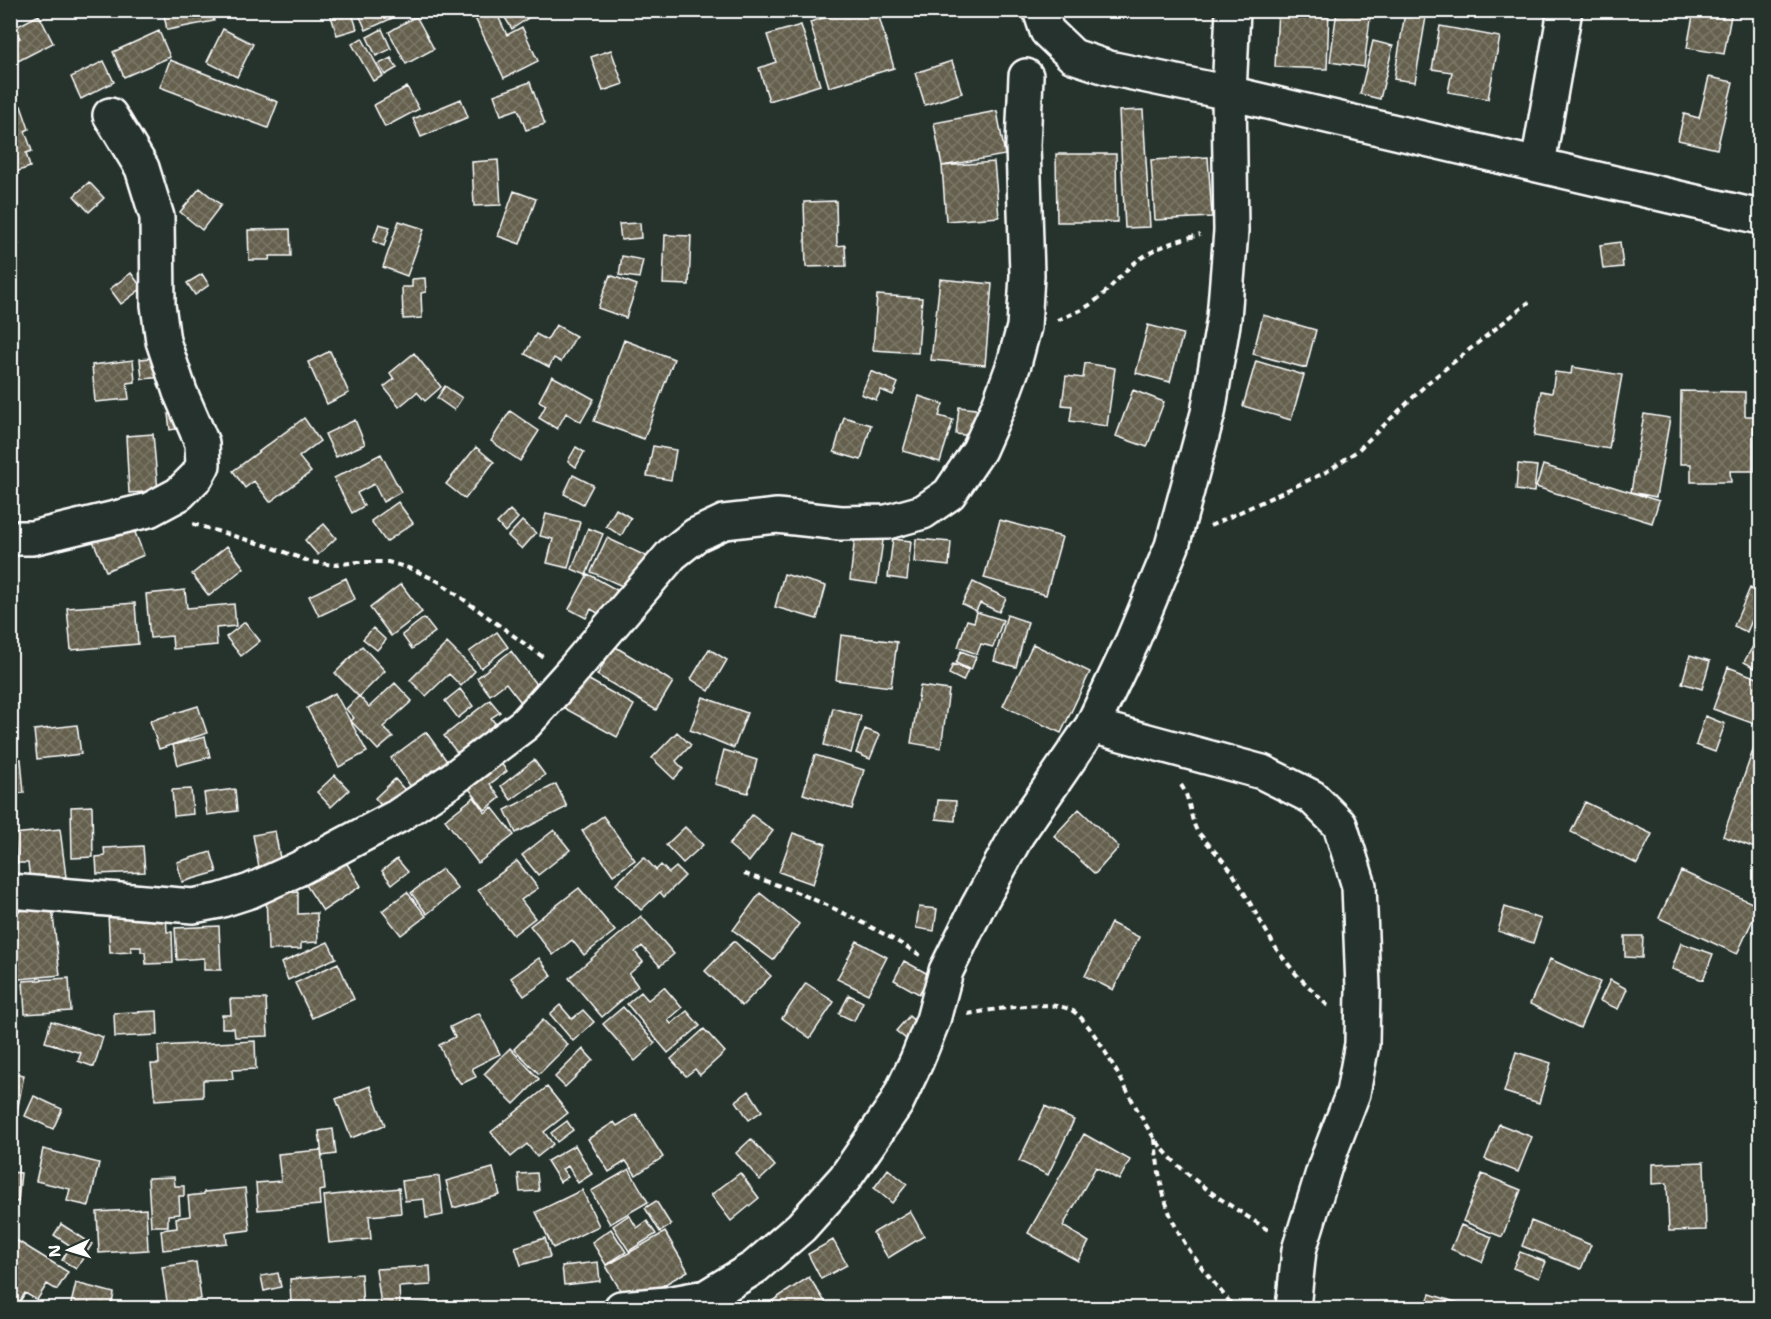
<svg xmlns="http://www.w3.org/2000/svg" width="1771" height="1319" font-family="'Shantell Sans',sans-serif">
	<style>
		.building { fill: url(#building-cross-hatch); stroke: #fff; stroke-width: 1.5 }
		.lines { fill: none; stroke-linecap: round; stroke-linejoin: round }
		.minor-casing { stroke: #fff; stroke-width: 38 }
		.path { stroke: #fff; stroke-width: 4; stroke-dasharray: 6 4.5; stroke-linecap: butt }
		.minor { stroke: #26332d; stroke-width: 33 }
	</style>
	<defs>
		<pattern id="building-cross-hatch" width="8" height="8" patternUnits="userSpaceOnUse" patternTransform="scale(1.5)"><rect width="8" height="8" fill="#65604e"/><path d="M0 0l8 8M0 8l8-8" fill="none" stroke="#7c7869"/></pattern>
	</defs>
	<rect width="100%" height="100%" fill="#26332d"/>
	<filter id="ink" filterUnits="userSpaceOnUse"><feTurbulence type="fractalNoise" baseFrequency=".0167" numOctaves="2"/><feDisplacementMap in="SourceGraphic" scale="12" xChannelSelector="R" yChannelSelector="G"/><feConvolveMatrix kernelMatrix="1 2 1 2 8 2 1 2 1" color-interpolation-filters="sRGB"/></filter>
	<g filter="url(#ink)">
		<path class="building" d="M163 10H212L214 21 167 30Z
			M329 10H351L357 29 337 35Z
			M357 10H405L406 12 366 30Z
			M484 10H495L507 35 522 27 538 61 504 78 474 16Z
			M506 10H528L531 16 512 29 502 13Z
			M850 10H877L894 68 829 87 810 22Z
			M1278 10H1329L1327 69 1275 67Z
			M1337 10H1371L1364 67 1330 62Z
			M1420 10H1443L1441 17Z
			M1474 10H1502L1500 18Z
			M1694 10H1732L1724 54 1687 48Z
			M1405 13 1426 17 1415 82 1394 79Z
			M39 15 53 43 18 61 10 47V43L20 38 14 28Z
			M416 16 434 49 406 64 389 32Z
			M801 25 820 85 769 101 759 68 776 62 767 35Z
			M1440 26 1500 37 1488 99 1448 92 1452 72 1432 69Z
			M223 29 253 44 237 77 207 62Z
			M382 29 391 49 376 56 367 37Z
			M159 31 170 57 124 77 113 52Z
			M362 38 383 76 373 81 352 44Z
			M1373 41 1393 46 1380 99 1360 94Z
			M611 50 623 84 603 91 591 57Z
			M391 58 397 68 385 75 379 64Z
			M170 60 278 102 268 128 160 87Z
			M104 61 114 82 81 99 71 77Z
			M952 61 962 93 925 105 915 73Z
			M1709 77 1733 82 1717 149 1678 140 1684 114 1699 118Z
			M530 82 545 124 526 130 518 109 501 115 494 95Z
			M407 87 419 109 385 127 374 105Z
			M461 99 468 117 421 137 413 119Z
			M21 106 29 129 25 131 32 151 26 153 30 167 10 174V109Z
			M1143 110 1150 227 1125 228 1119 111Z
			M997 111 1005 155 942 166 934 123Z
			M1056 154H1116L1117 222H1057Z
			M1208 157 1212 217 1155 220 1151 160Z
			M498 160 501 205 474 206 472 162Z
			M994 162 999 217 946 221 942 166Z
			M89 182 104 198 89 212 74 196Z
			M200 188 221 205 202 230 180 212Z
			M514 191 536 199 520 244 498 236Z
			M836 201 837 246 845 245 846 266 806 267 804 202Z
			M399 221 424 229 407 276 383 267Z
			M640 223 641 238 621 240 619 224Z
			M379 224 390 227 384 246 373 241Z
			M290 229 291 256H270L269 260H249L248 230Z
			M665 235 691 236 689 285 663 284Z
			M10 236 19 244 10 252Z
			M1620 242 1623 267 1603 269 1600 245Z
			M622 256 643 260 639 278 619 275Z
			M131 273 142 288 121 304 110 289Z
			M202 274 209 285 195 295 187 283Z
			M610 275 637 285 626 318 598 308Z
			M425 278 426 292 421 293 422 318 403 319 402 287H412V279Z
			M940 279 992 284 985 365 931 360Z
			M877 295 922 298 918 353 873 350Z
			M1263 315 1316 330 1306 368 1253 354Z
			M556 325 576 336 561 362 554 358 549 367 525 354 536 334 547 340Z
			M1148 325 1183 334 1170 382 1136 373Z
			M624 340 674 359 644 439 594 421Z
			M330 351 349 393 327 404 308 362Z
			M414 353 441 387 425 401 417 392 399 407 384 387 394 379 390 373Z
			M162 357 164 377 142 379 140 359Z
			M133 360 135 382 127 383 129 399 95 402 92 365Z
			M1256 361 1304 375 1291 420 1243 406Z
			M1085 363 1115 368 1107 426 1070 421 1072 406 1062 405 1066 376 1083 378Z
			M1572 367 1622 375 1609 449 1534 436 1541 391 1552 393 1555 372 1571 374Z
			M871 371 898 383 893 395 881 390 876 400 861 394Z
			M552 376 594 399 581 422 566 413 557 429 539 418 546 405 539 401Z
			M445 386 462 398 454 410 437 398Z
			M1133 390 1164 402 1147 447 1116 436Z
			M1681 391 1745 392V416H1754V471H1730L1731 482H1691V464H1680Z
			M919 396 943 404 939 416 953 420 940 462 903 451Z
			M959 407 984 410 980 437 956 434Z
			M510 411 539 431 520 461 491 441Z
			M180 412 182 428 170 430 168 414Z
			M1644 414 1670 418 1656 497 1631 492Z
			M844 417 871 425 861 460 834 452Z
			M304 418 320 441 299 457 311 472 270 502 254 481 245 488 233 471Z
			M355 420 365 444 336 457 325 434Z
			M153 434 158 491 129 493 126 436Z
			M653 446 676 450 671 480 647 476Z
			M476 447 494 462 465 499 446 484Z
			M576 447 584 452 576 467 568 461Z
			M381 454 401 492 383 502 374 484 357 493 364 506 352 513 334 478Z
			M1518 464 1537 466 1534 492 1516 490Z
			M1543 465 1659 501 1652 523 1536 487Z
			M573 475 593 485 583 504 564 494Z
			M398 502 413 523 386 542 371 521Z
			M616 509 631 518 621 536 606 526Z
			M510 510 518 518 505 532 497 523Z
			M546 514 580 522 568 568 547 563 553 539 540 536Z
			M1000 520 1062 537 1046 595 984 578Z
			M522 521 536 533 522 549 508 536Z
			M324 524 336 538 318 555 305 540Z
			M132 525 144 555 106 571 93 541Z
			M588 528 603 534 586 575 572 569Z
			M855 536 883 540 877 584 850 580Z
			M607 538 646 556 631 590 591 572Z
			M893 539 911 541 907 580 888 577Z
			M916 539 951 542 949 566 914 562Z
			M227 546 244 568 209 596 192 574Z
			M588 574 617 590 603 616 591 609 586 618 569 609Z
			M784 574 826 586 817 619 775 607Z
			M346 578 355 599 319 616 309 596Z
			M973 582 1006 598 999 612 980 603 976 611 962 604Z
			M401 584 422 612 391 636 370 608Z
			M1750 588 1760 593V601L1747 632 1734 626Z
			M185 590 187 608 234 604 236 626 216 628 217 645 173 649 172 636 150 638 146 594Z
			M135 603 138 644 71 650 67 608Z
			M977 612 1003 620 993 647 981 644 977 654 958 647 967 620 974 622Z
			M1007 615 1028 622 1016 667 994 661Z
			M424 618 435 632 412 649 402 635Z
			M245 622 260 641 241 656 226 637Z
			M373 628 386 640 377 650 363 639Z
			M497 632 508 647 481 668 469 652Z
			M1760 634V671L1744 662Z
			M841 635 897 642 891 687 836 680Z
			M447 643 475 671 461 686 449 674 426 696 410 680Z
			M1033 644 1090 672 1061 733 1003 706Z
			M362 646 385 671 359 697 335 673Z
			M614 646 673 682 656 710 597 675Z
			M709 649 727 660 709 691 691 679Z
			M511 651 541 691 523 705 506 683 490 695 477 678Z
			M961 651 976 657 971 670 956 663Z
			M1690 655 1710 661 1702 689 1682 683Z
			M953 664 968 670 963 681 949 674Z
			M1728 667 1760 679V726L1713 709Z
			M582 676 634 705 617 737 564 708Z
			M395 683 412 701 383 727 393 737 378 750 351 721 354 718 346 709 359 696 369 707Z
			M920 686 949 690 941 748 911 743Z
			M460 689 473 706 458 718 445 701Z
			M335 693 367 752 339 767 307 708Z
			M703 697 747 713 734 748 690 730Z
			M490 700 500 712 491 718 501 731 463 760 444 736Z
			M198 706 207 733 159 749 150 721Z
			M833 708 861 716 851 753 824 745Z
			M1705 716 1725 724 1715 752 1696 745Z
			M77 725 81 754 37 759 34 730Z
			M865 729 880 735 870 759 856 753Z
			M426 732 449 764 413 790 391 758Z
			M677 732 691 745 676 761 683 769 674 779 652 758Z
			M205 737 210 757 178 765 173 745Z
			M1757 739 1760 740V850L1723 836Z
			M724 750 757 760 748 793 715 784Z
			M815 755 864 770 852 809 803 794Z
			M496 757 507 771 490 784 500 798 485 810 464 782Z
			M21 759 24 793 10 794V760Z
			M534 760 545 775 511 800 501 786Z
			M335 775 349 790 331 807 317 792Z
			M395 779 411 797 390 816 375 798Z
			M556 784 567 807 516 833 505 810Z
			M191 789 193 814 174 816 172 790Z
			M235 789 237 811 207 815 204 793Z
			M474 797 485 813 492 807 514 835 478 863 445 820Z
			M938 800 956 801 955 821 936 819Z
			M1585 802 1652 834 1637 864 1571 832Z
			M92 806 93 857 72 858 71 807Z
			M1079 809 1119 847 1095 874 1054 836Z
			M752 815 773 831 749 862 729 845Z
			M603 816 635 860 613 875 582 831Z
			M685 827 703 845 683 863 666 845Z
			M60 829 66 877 30 880 28 863H17L14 834Z
			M554 830 570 850 538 875 522 855Z
			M275 831 282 869 260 873 253 835Z
			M793 833 826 844 813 884 779 872Z
			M143 846 145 872 97 874 96 857 105 856 104 848Z
			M211 852 217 872 182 882 177 862Z
			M14 856 16 877H10V857Z
			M644 857 656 870 661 865 669 873 676 867 685 876 664 897 660 892 641 910 616 884Z
			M344 859 361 886 323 911 306 885Z
			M397 859 408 872 392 884 382 871Z
			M517 861 538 888 521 900 535 918 513 935 478 890Z
			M442 869 458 889 427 914 411 893Z
			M1681 871 1759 906 1737 954 1659 918Z
			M579 888 615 931 584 955 572 940 553 955 530 926Z
			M298 892V914L317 913 318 942 301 943V949L268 950 266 893Z
			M407 892 426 916 401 935 382 911Z
			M760 893 799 924 773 960 733 930Z
			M52 907 60 975 10 980V912Z
			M919 907 937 909 934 931 916 928Z
			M1505 907 1541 919 1533 943 1498 931Z
			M166 911 167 932H172L173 963 146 964 145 952H141V947H131L132 952 110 953 108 913Z
			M641 916 674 954 660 966 642 946 635 952 643 962 629 974 638 986 602 1017 569 978Z
			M1111 923 1139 937 1113 990 1085 976Z
			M219 926 221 970H204V958L177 960 175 928Z
			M1625 936H1643L1642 958 1625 957Z
			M734 941 771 976 742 1006 705 971Z
			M857 941 887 957 868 994 837 979Z
			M328 942 336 958 288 980 281 963Z
			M1681 943 1713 954 1703 980 1672 969Z
			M539 958 552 976 524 996 511 978Z
			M1550 959 1600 982 1580 1028 1530 1004Z
			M904 961 930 975 919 994 894 980Z
			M338 963 354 999 312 1018 295 983Z
			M69 978 71 1011 25 1014 23 981Z
			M1610 980 1627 989 1618 1009 1600 1001Z
			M806 983 834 1002 810 1038 782 1018Z
			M664 987 682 1008 668 1020 671 1024 687 1011 700 1026 668 1053 627 1004 641 992 648 1000Z
			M849 995 863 1002 854 1021 839 1014Z
			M230 999H266L268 1036 235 1037 234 1028H222V1015H231Z
			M560 1005 572 1019 583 1010 594 1022 573 1041 550 1014Z
			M623 1007 655 1043 635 1061 603 1024Z
			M157 1011 158 1035 115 1037 114 1013Z
			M479 1013 500 1054 472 1068 476 1077 461 1084 456 1077 455 1078 439 1045 455 1037 450 1027Z
			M909 1016 918 1024 906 1039 896 1031Z
			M543 1020 568 1045 539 1074 514 1049Z
			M51 1021 103 1037 94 1067 78 1061 81 1053 45 1042Z
			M704 1029 725 1052 700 1075 695 1069 686 1076 671 1059Z
			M255 1041 256 1069 232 1070 233 1079 203 1080V1097L155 1100 151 1064H159L158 1046Z
			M510 1048 539 1079 514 1104 484 1074Z
			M583 1049 593 1060 565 1087 555 1077Z
			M1516 1052 1551 1063 1539 1103 1504 1092Z
			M10 1072 24 1075 17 1112 10 1111Z
			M370 1086 385 1125 351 1138 336 1099Z
			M547 1087 568 1113 544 1132 553 1144 537 1157 527 1144 511 1157 491 1132Z
			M749 1091 762 1111 749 1120 736 1101Z
			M34 1096 62 1109 53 1129 25 1116Z
			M1045 1106 1074 1120 1048 1175 1019 1161Z
			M636 1114 663 1157 636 1175 626 1161 609 1172 588 1139 614 1122 617 1126Z
			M567 1121 573 1130 557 1142 551 1133Z
			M1499 1124 1532 1137 1518 1172 1485 1159Z
			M333 1129 336 1154 322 1156 319 1131Z
			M1084 1134 1130 1160 1119 1180 1096 1167 1063 1226 1089 1242 1078 1261 1028 1233Z
			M751 1139 775 1166 760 1180 736 1153Z
			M575 1145 592 1174 578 1183 568 1166 562 1169 568 1177 560 1182 547 1161Z
			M43 1149 99 1163 89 1206 67 1201 70 1189 36 1181Z
			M321 1150 325 1190 319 1191 320 1205 258 1210 256 1183 281 1181 278 1154Z
			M1704 1162 1706 1230 1669 1231 1667 1183 1652 1184V1164Z
			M493 1168 500 1195 453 1208 446 1181Z
			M629 1169 648 1202 610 1224 591 1191Z
			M888 1169 907 1184 892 1203 874 1188Z
			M10 1172 21 1173 18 1202 10 1201Z
			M537 1173 539 1191 520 1192 518 1174Z
			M740 1173 759 1198 731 1221 711 1195Z
			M1482 1174 1521 1190 1502 1237 1463 1221Z
			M439 1176 443 1215 426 1218 424 1199 405 1201 402 1181Z
			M174 1177 175 1186H184V1196H179L180 1214 168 1215V1226H151L148 1178Z
			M245 1188 250 1230 226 1233 227 1243 163 1250 161 1230 177 1228 176 1218 190 1216 188 1196 204 1194V1192Z
			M399 1188 401 1213 369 1216 371 1239 329 1243 324 1196Z
			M582 1190 599 1226 553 1248 536 1212Z
			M656 1201 671 1225 660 1232 645 1208Z
			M146 1209 148 1250 99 1253 97 1212Z
			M910 1211 924 1236 888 1258 873 1233Z
			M629 1215 637 1228 647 1221 656 1234 629 1251 613 1226Z
			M1531 1221 1591 1245 1581 1269 1522 1246Z
			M61 1224 92 1244 76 1269 62 1260 71 1246 54 1235Z
			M1461 1225 1492 1237 1482 1262 1451 1249Z
			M611 1229 626 1252 606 1265 592 1242Z
			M665 1232 688 1271 629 1305 606 1266Z
			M545 1238 550 1257 521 1265 515 1247Z
			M16 1240 68 1272 57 1290 47 1284 37 1300 25 1293 19 1303 10 1298V1248Z
			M833 1240 847 1265 821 1279 808 1254Z
			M1520 1252 1546 1262 1539 1278 1513 1268Z
			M196 1262 201 1299 189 1301 190 1308H168L162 1267Z
			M598 1262 600 1281 564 1285 562 1266Z
			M430 1266 431 1285 399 1287 400 1304 381 1305 376 1269Z
			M278 1273 281 1287 264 1291 261 1276Z
			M361 1274 363 1308H271V1307L291 1305 290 1279Z
			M809 1277 829 1308H761Z
			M76 1283 114 1293 111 1308H70Z
			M1430 1294 1474 1308H1425Z
			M448 1301 449 1308 392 1307Z"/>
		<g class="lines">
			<defs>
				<path id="minor" d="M1040 10 1047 31 1073 56 1109 68 1229 93 1760 217
					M1538 164 1565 10
					M10 538H32L149 510 179 494 197 476 203 465 202 443 180 392 163 341 158 305 157 217 142 168 110 115
					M1092 726 1262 772 1312 797 1340 825 1359 886 1363 988 1362 1044 1353 1093 1325 1166 1299 1250 1293 1308
					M10 891 193 906 219 901 250 891 298 869 398 816 450 781 525 724 569 675 672 554 696 535 724 522 777 516 841 523 887 522 923 512 949 494 979 450 999 405 1014 364 1024 327 1027 275 1023 145 1026 76
					M621 1308 667 1304 706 1297 755 1267 801 1227 845 1178 896 1104 917 1060 933 1020 946 971 977 908 1017 835 1092 726 1132 642 1172 546 1208 413 1224 318 1231 231 1229 93 1233 10"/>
			</defs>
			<use href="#minor" class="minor-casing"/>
			<path class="path" d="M1057 320C1070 315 1084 310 1095 301 1109 291 1119 276 1132 265 1151 249 1176 240 1200 235
				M193 524 268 546 311 562 334 565 358 562H388L412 569 438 581 543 657
				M1210 526 1326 472 1357 451 1430 381 1529 302
				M1181 785C1191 799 1189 816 1197 831L1231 870 1277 950 1296 974 1329 1007
				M744 874C807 893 864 921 920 955
				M968 1014C992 1010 1050 999 1071 1010 1097 1023 1134 1110 1155 1139 1185 1180 1229 1204 1271 1232
				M1155 1139C1157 1159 1159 1180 1165 1199 1176 1240 1208 1276 1235 1308"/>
			<use href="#minor" class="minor"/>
		</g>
	</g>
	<rect width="1771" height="1319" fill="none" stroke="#26332d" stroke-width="36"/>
	<rect x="18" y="18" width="1735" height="1283" fill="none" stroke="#fff" stroke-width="2" filter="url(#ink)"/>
	<g transform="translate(69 1250) rotate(266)" stroke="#26332d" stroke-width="4.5" paint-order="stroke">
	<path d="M0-4.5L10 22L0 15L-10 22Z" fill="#ffffff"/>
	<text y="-9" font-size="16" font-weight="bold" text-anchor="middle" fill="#ffffff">N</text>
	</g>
</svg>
